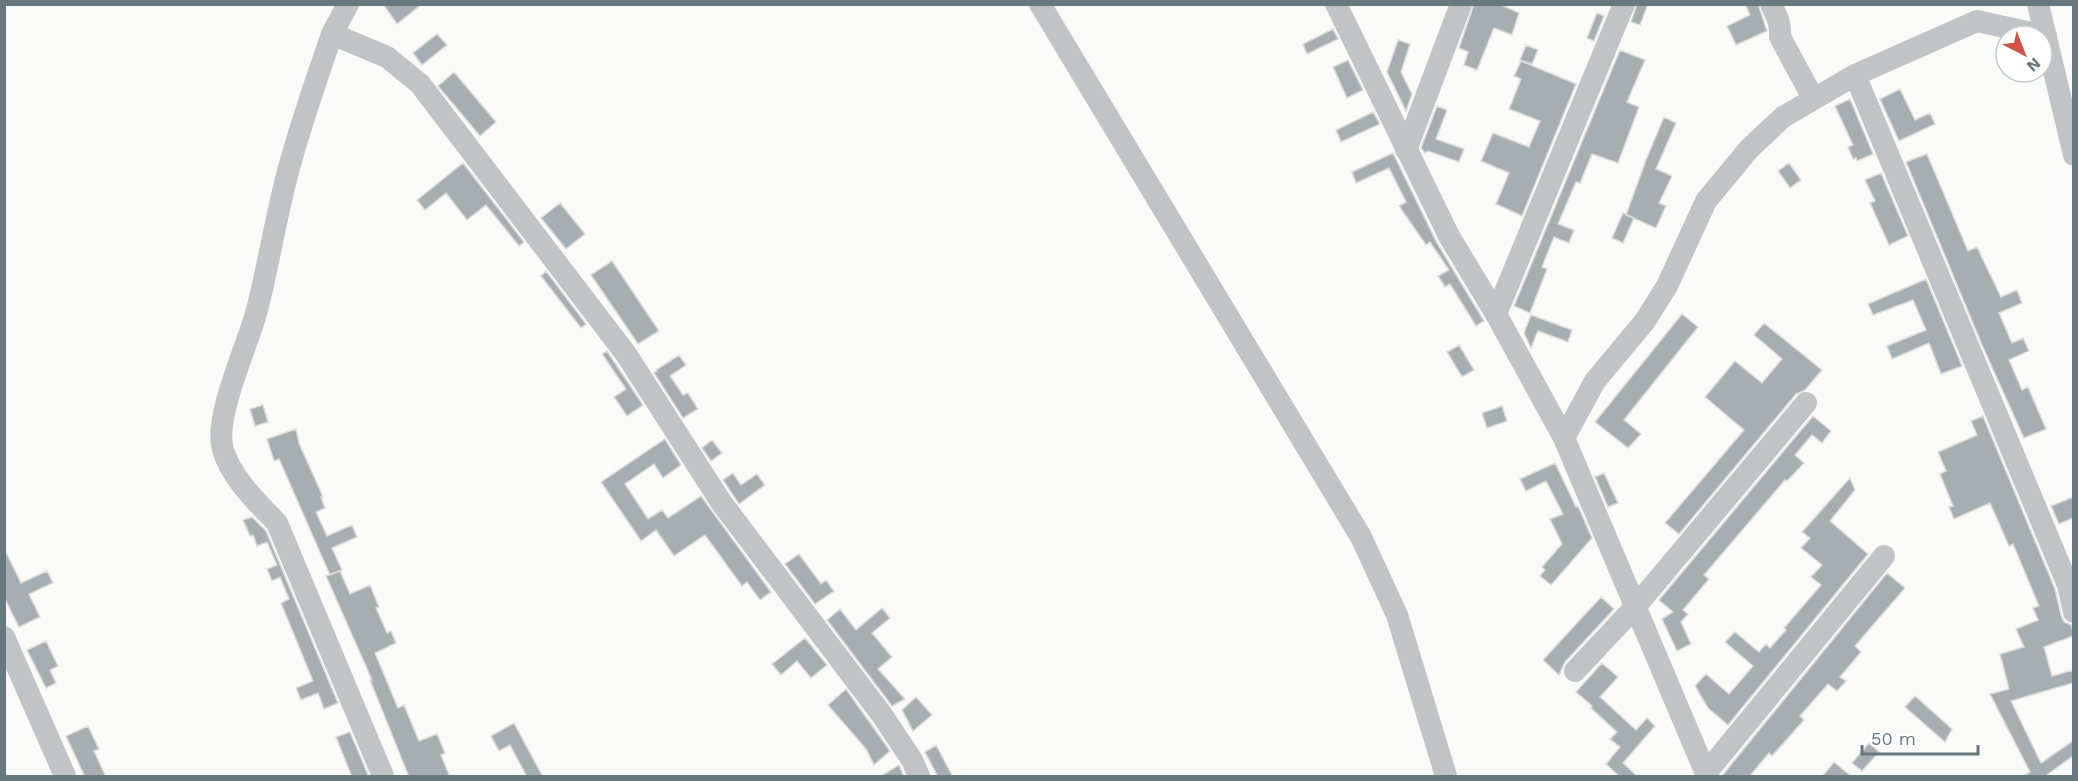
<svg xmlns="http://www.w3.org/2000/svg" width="2078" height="781" font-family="'Work Sans',sans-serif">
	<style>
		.building { fill: #a6aeb2; stroke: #dcdcda; stroke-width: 1.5 }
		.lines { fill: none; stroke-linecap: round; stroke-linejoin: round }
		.minor { stroke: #c0c4c7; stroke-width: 22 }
	</style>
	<rect width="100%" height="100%" fill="#fafaf8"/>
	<path class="building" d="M383 4H422L397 24Z
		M1474 4H1499L1519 13 1512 35 1494 28 1477 70 1464 65 1468 52 1459 48Z
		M1637 4H1648L1640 25 1631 22Z
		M1745 4H1758L1767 31 1736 45 1727 26 1750 15Z
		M1597 13 1604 16 1594 41 1587 38Z
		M1333 29 1338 39 1307 54 1303 44Z
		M437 34 447 45 422 65 413 53Z
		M1398 40 1410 44 1401 72 1412 94 1406 111 1387 72Z
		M1526 45 1538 50 1532 64 1520 60Z
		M1620 50 1645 60 1627 102 1639 107 1618 163 1592 154 1580 183 1576 182 1558 224 1574 230 1569 243 1554 237 1542 267 1547 269 1530 313 1514 306Z
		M1348 60 1363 90 1347 98 1333 67Z
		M1521 61 1576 84 1522 216 1496 204 1509 173 1481 161 1493 133 1529 147 1540 121 1509 109 1521 79 1514 76Z
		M454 72 496 122 480 136 438 86Z
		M1900 89 1915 120 1930 113 1935 124 1899 141 1880 99Z
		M1850 99 1873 154 1857 161 1856 158 1853 159 1848 147 1853 145 1835 106Z
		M1437 106 1447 110 1436 139 1464 149 1459 162 1428 151 1425 153 1421 148Z
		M1373 112 1380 124 1341 142 1336 130Z
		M1664 117 1676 123 1656 169 1672 176 1659 203 1666 206 1656 228 1626 215 1646 160Z
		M1393 153 1437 243 1484 321 1476 326 1450 284 1445 287 1438 276 1449 270 1430 242 1426 245 1399 206 1406 202 1389 168 1356 183 1352 172Z
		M1927 154 1968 251 1977 247 2001 297 2017 290 2022 303 1999 313 2012 343 2023 338 2029 351 2009 360 2022 390 2028 387 2046 429 2024 438 1982 345 1906 162Z
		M463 163 524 242 519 246 486 205 467 220 446 193 425 210 417 200Z
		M1789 163 1801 180 1790 188 1778 171Z
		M1881 173 1908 236 1889 245 1870 203 1875 201 1865 180Z
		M560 203 585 234 566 249 541 218Z
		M1623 213 1634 218 1623 243 1612 238Z
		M612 261 659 331 638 344 591 275Z
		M546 271 586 324 581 328 541 276Z
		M1926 279 1962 366 1941 374 1929 343 1892 359 1887 346 1926 330 1913 300 1873 315 1868 304Z
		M1682 314 1698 327 1624 420 1641 434 1628 448 1595 422Z
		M1531 315 1572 330 1568 342 1538 331 1531 348 1524 333Z
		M1764 323 1822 370 1805 390 1796 394 1679 534 1665 523 1744 430 1705 397 1735 361 1762 383 1782 359 1754 335Z
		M1459 345 1474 370 1462 377 1447 352Z
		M607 351 643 405 627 416 614 397 626 389 602 354Z
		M679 355 686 365 670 376 683 395 688 393 698 409 683 418 654 373 657 371 656 370Z
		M263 405 268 422 255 426 250 409Z
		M1502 406 1507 421 1487 428 1482 413Z
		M1813 416 1831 431 1822 443 1812 435 1795 455 1804 463 1787 481 1785 480 1704 575 1709 579 1683 610 1688 614 1681 622 1691 644 1677 651 1662 619 1673 612 1659 600Z
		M1983 416 2055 589 2061 615 2064 622 2071 625 2073 631V636L2044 647 2052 676 2073 670V683L2011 701 2041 763 2073 741V756L2047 775 2048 777H2022L2030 772 1990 694 2009 689 2000 654 2024 647 2016 629 2038 620 2033 608 2039 606 2013 544 2009 546 1990 503 1954 519 1949 507 1953 506 1940 474 1946 471 1938 452 1977 435 1971 421Z
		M296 429 299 443 323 497H321L325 508 316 512 327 536 352 525 357 537 332 548 342 570 330 575 279 459 274 461 267 439Z
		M665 439 681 465 663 478 654 464 625 484 648 519 662 510 668 518 701 496 771 592 760 600 747 582 742 586 705 535 674 556 656 530 641 541 601 482Z
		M712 440 722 453 711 461 702 448Z
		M1555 463 1576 507 1578 506 1592 538 1551 585 1540 576 1545 570 1542 567 1562 544 1550 519 1563 514 1546 481 1526 491 1520 479Z
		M733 473 741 485 757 474 765 485 739 504 723 480Z
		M1604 473 1618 503 1608 507 1595 477Z
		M1850 478 1855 490 1830 521 1868 554 1728 725 1708 708 1695 686 1706 674 1729 694 1753 666 1725 642 1735 632 1759 652 1766 644 1770 648 1786 630 1784 628 1821 585 1811 577 1822 565 1801 548 1810 538 1802 532Z
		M2073 497V518L2059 524 2051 506Z
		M252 517 266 531 338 703 324 709 318 693 301 700 296 688 313 681 281 603 289 599 280 577 272 581 267 569 277 565 267 542 257 546 253 535 250 536 243 520Z
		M4 548 21 583 47 571 53 583 29 594 40 617 19 627 4 597Z
		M799 554 821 584 826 580 834 591 815 604 785 564Z
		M340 571 350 594 370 585 379 607 376 608 387 633 391 631 396 643 375 653 398 708 404 705 419 741 437 734 445 753 441 755 450 777H409L370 680H372L326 576Z
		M1887 573 1905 588 1855 646 1861 652 1840 677 1846 681 1837 691 1828 684 1800 716 1804 720 1772 756 1769 753 1749 777H1721Z
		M1601 597 1614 609 1565 662 1559 675 1543 660Z
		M882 608 890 618 872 633 892 657 878 669 905 699 892 706 827 620 840 609 856 630Z
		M805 638 827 665 811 678 797 661 781 675 772 664Z
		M46 641 58 666 50 670 56 683 46 688 27 650Z
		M1602 663 1618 677 1600 697 1636 730 1647 718 1655 726 1623 763 1638 777H1620L1606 764 1620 747 1610 739 1617 732 1591 708 1592 706 1576 692Z
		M846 689 890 751 874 765 866 749 828 705Z
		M1915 696 1952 729 1945 742 1905 707Z
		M916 697 932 715 913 731 902 710Z
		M514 723 543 777H527L510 745 499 751 491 736Z
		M88 726 99 749 94 751 106 777H85L66 736Z
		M350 732 369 777H352L336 737Z
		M1869 743 1879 752 1862 771 1852 763Z
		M936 745 953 777H938L925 752Z
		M1834 762 1852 777H1822Z
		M899 765 904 777H879Z"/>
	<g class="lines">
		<path class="minor" d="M1040 4 1361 537 1397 615 1446 776
			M1336 4 1449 236 1496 314 1564 438 1707 776
			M1771 4C1777 16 1781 24 1780 37L1813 98
			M2038 4 2074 155
			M332 34 348 4
			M2046 36 1977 21 1855 75 2068 585 2074 583
			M1406 150 1461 4
			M1496 314 1624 4
			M1564 438 1595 381 1645 321 1667 286 1706 201 1749 149 1783 117 1855 75
			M2068 585 2074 612
			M4 637 65 776
			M1575 671 1636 606 1806 403
			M1706 773 1884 556
			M383 776 277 523C257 502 232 479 223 450 213 418 248 345 257 310 269 263 276 215 289 168 301 123 317 78 332 34L387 57 420 84 626 354 721 502 882 715 912 760 919 776"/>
	</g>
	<rect width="2078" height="781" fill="none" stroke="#68787f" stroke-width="12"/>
	<g transform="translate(2024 54) rotate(138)"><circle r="28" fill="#ffffff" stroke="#c3c9cc" stroke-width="1.5"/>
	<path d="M0-4.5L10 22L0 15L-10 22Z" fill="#cf5443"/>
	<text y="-9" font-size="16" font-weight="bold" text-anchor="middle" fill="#68787f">N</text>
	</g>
	<path d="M1862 745v9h116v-9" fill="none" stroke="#68787f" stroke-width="3"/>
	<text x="1871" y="745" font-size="18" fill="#68787f" stroke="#ffffff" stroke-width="4.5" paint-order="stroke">50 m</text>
</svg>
